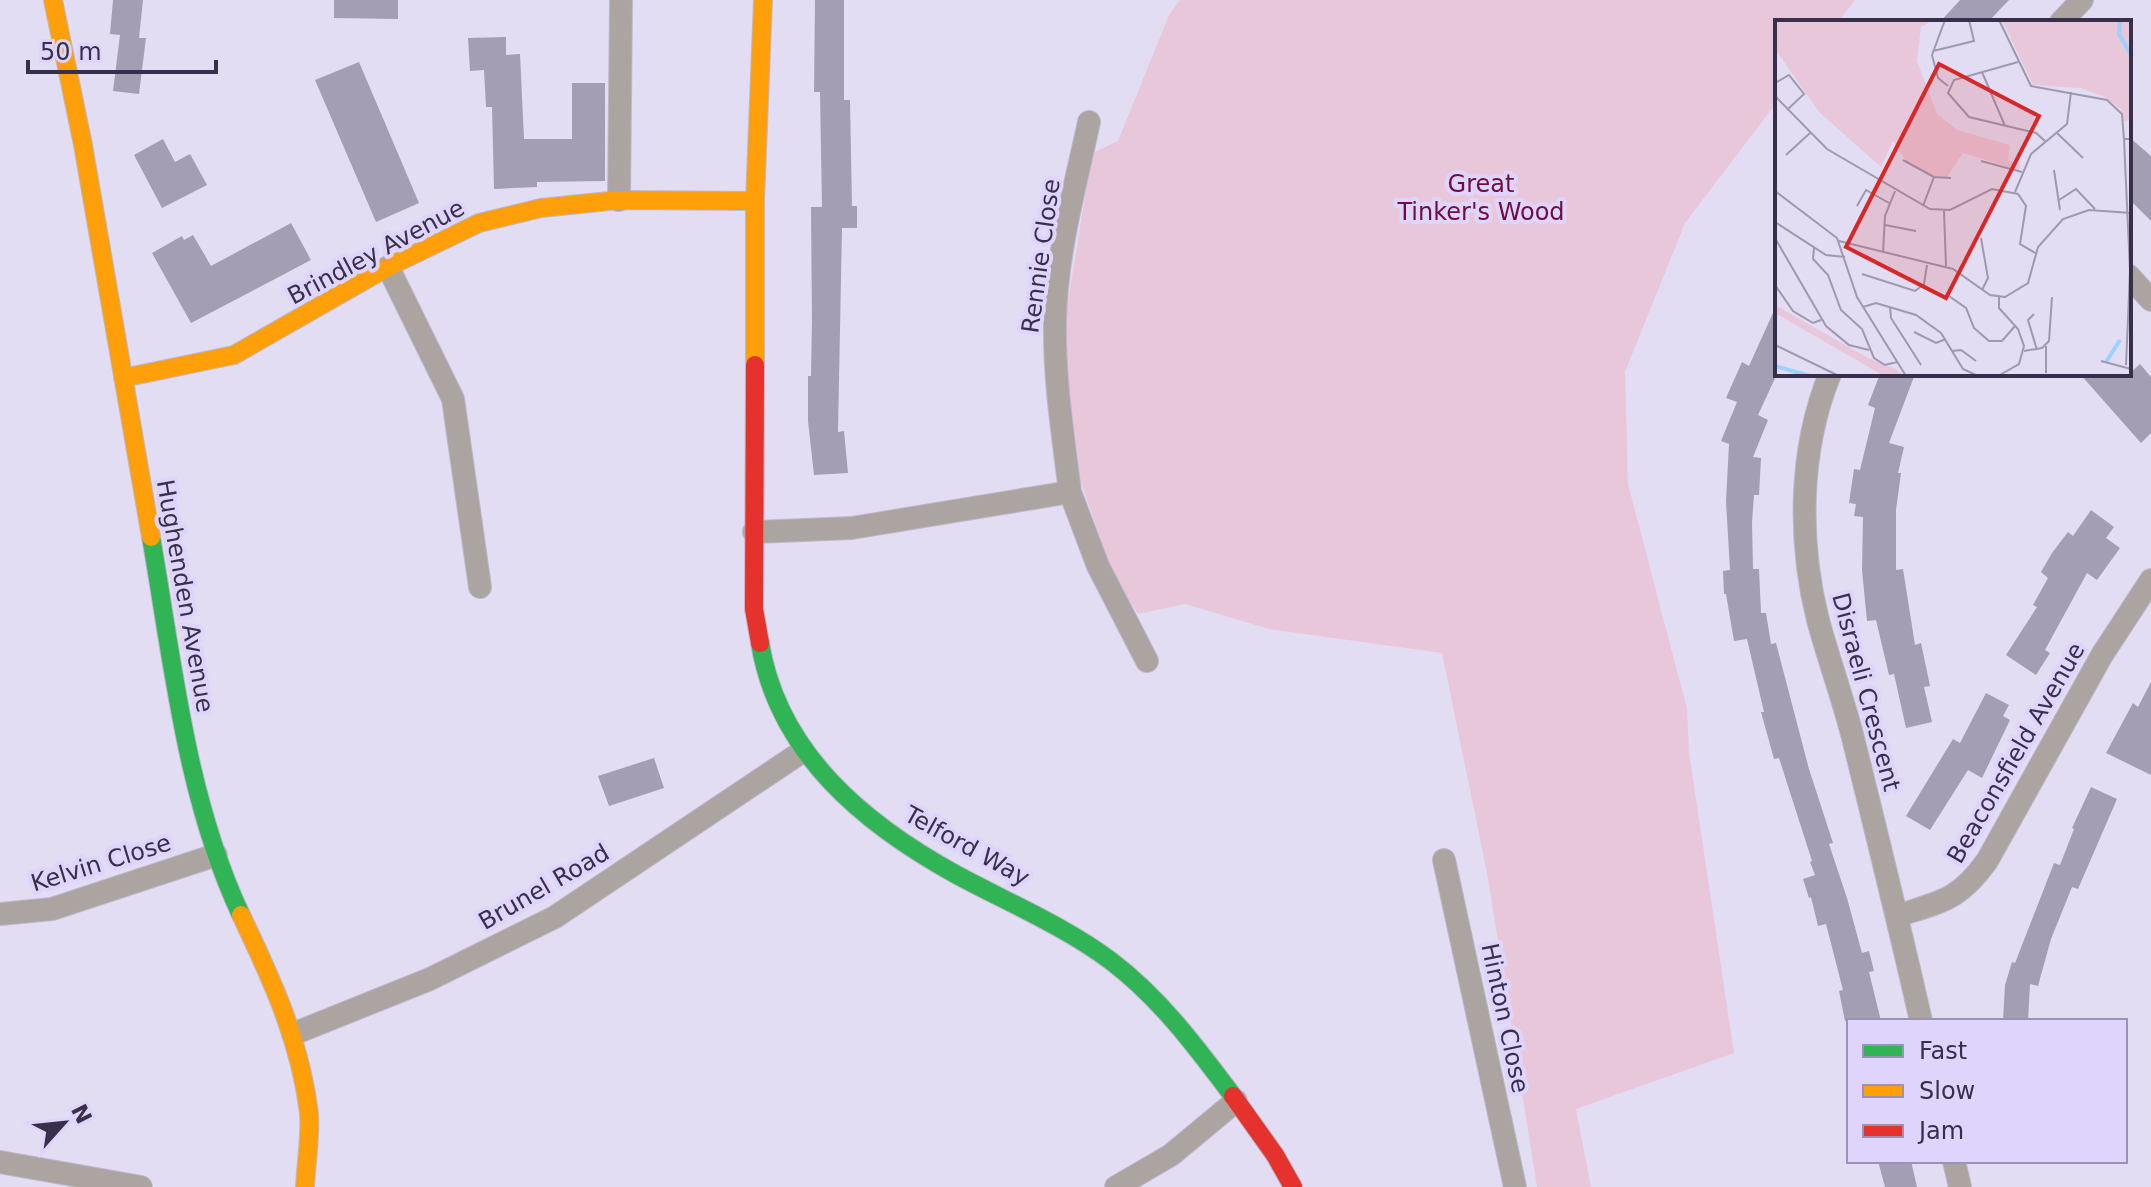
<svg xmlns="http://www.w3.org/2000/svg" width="2151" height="1187" font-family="'DejaVu Sans',sans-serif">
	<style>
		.green { fill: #e9c7db }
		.building { fill: #a49eb4 }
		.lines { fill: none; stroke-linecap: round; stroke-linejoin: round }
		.street-casing { stroke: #bdb8cc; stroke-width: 24 }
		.fast-casing { stroke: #bdb8cc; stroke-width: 20 }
		.slow-casing { stroke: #bdb8cc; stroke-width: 20 }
		.jam-casing { stroke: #bdb8cc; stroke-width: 20 }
		.street { stroke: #aca4a1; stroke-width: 22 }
		.fast { stroke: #30b455; stroke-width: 18 }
		.slow { stroke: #ff9f0a; stroke-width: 18 }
		.jam { stroke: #e5322d; stroke-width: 18 }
		.labels { text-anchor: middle; stroke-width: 8; stroke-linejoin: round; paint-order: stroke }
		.park-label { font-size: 24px; fill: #6f0e3e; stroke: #ded4fc }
		.street-label { font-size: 24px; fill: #38304b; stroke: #ded4fc }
		.inset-river { fill: none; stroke: #9cd2fb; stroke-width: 4 }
		.inset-road { fill: none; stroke: #9e98b0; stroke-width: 2 }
		.view { fill: #d62828; fill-opacity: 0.15; stroke: #d62828; stroke-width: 4 }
		.inset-edge { fill: none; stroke: #38304b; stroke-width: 4 }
	</style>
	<rect width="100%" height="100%" fill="#e2ddf3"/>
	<path class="green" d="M1180 0H1855L1838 22H1777V102L1685 223 1625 372 1628 484 1687 709 1689 752 1734 1053 1576 1109 1591 1187H1537L1487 873 1442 653 1269 629 1185 604 1138 614 1112 573 1081 482 1062 339 1092 153 1118 141 1169 15Z"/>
	<path class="building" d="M113 0H143L139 38H146L139 94 113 91 120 35 110 34Z
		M334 0H398V19L334 18Z
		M815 0H844V100H850L852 206H857V228H842L838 432 844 431 848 473 814 475 808 421V376H811L812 320 811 207H822L820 92H814Z
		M1960 0H2009L1988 22H1940Z
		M506 37V55L520 54 524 139H572V83H605V181L537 182V187L494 189 492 107H486L484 70 470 71 468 38Z
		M359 62 419 203 376 222 315 80Z
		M2129 137 2151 156V221L2129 199Z
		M163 139 175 162 190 154 207 185 162 208 134 155Z
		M291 223 311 260 191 323 152 253 182 236 184 240 193 235 211 266Z
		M1777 304V374L1758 415 1768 420 1753 457 1761 458 1759 495H1754L1752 522 1753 569H1759L1761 613H1766L1771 644 1776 643 1809 769 1833 843 1829 844 1847 898 1862 953 1869 951 1874 971 1869 972 1881 1021H1845L1839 991 1843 990 1826 924 1818 926 1811 897 1809 898 1803 879 1815 875 1810 862 1812 861 1779 758 1774 759 1761 712H1764L1747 639 1734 641 1726 594H1724L1723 571 1730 570 1726 501 1729 444 1721 441 1737 402 1726 398 1742 362 1749 366Z
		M2140 364 2151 377V433L2141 443 2080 374H2129Z
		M1880 374H1915L1889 443 1904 447 1898 473H1901L1896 510V570L1903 569 1915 645 1921 643 1930 686 1924 687 1932 722 1906 728 1894 674 1889 675 1876 620 1867 621 1862 570 1863 517 1854 516 1856 504 1849 503 1854 469 1860 470 1875 408 1868 405Z
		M2091 510 2114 527 2106 538 2120 548 2097 580 2087 573 2045 650 2050 653 2036 675 2006 655 2037 607 2033 605 2048 578 2041 572 2052 553 2068 532 2073 536Z
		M2151 682V775L2106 753 2133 703 2138 707Z
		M1986 693 2009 705 2003 716 2010 720 1982 778 1968 770 1930 830 1906 816 1953 739 1960 743Z
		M654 758 664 788 609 806 598 776Z
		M2091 787 2117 799 2078 889 2072 887 2051 939 2038 986 2030 984 2028 1021H2003L2005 985 2012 962 2015 963 2054 863 2060 865 2074 829 2072 828Z
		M1878 1161H1911L1917 1187H1885Z"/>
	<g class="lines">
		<defs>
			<path id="street" d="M2061 22 2082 0
				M619 200 621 0
				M388 267 453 399 480 587
				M2129 276 2151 300
				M1830 374C1799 450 1798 541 1818 620 1829 661 1844 701 1854 742 1877 835 1900 928 1921 1021
				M1070 492C1063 435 1054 379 1055 322 1056 255 1075 187 1089 122
				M754 532 852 528 1070 492 1098 566 1147 661
				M1444 860 1515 1187
				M0 914 52 909 216 855
				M1897 916C1942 901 1958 901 1987 861L2102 655 2151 580
				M293 1034 430 979 555 917 803 751
				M1954 1161 1960 1187
				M0 1162 141 1187
				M1116 1187 1171 1155 1236 1101"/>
			<path id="fast" d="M151 537C173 663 186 798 241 915
				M760 643C778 753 864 824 957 875 1009 903 1064 926 1111 961 1160 998 1197 1048 1233 1096"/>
			<path id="slow" d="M53 0 83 145 151 537
				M755 365V201L763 0
				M123 378 234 355 388 267 479 223 541 208 619 200 755 201
				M241 915C272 980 300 1040 309 1113 311 1136 306 1163 305 1187"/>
			<path id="jam" d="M755 365 754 609 760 643
				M1233 1096 1275 1155 1293 1187"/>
		</defs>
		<use href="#street" class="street-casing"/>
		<use href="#fast" class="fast-casing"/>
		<use href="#slow" class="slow-casing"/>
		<use href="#jam" class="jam-casing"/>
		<use href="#street" class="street"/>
		<use href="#fast" class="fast"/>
		<use href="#slow" class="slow"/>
		<use href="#jam" class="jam"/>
	</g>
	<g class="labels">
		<g class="park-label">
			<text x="1481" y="192">Great<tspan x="1481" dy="28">Tinker's Wood</tspan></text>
		</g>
		<g class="street-label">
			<text transform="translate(376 252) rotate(-28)" y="8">Brindley Avenue</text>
			<text transform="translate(1041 256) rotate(-82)" y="8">Rennie Close</text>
			<text transform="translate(185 596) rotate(80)" y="8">Hughenden Avenue</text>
			<text transform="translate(1866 692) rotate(75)" y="8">Disraeli Crescent</text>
			<text transform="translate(2016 753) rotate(-60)" y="8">Beaconsfield Avenue</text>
			<text transform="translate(967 846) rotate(29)" y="8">Telford Way</text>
			<text transform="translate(101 863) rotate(-17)" y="8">Kelvin Close</text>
			<text transform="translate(544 887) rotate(-30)" y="8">Brunel Road</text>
			<text transform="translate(1505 1018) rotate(78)" y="8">Hinton Close</text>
		</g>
	</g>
	<g transform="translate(1775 20)">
		<rect width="356" height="356" fill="#e2ddf3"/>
		<path d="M0 0H158L146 7 142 41 162 94 182 110 235 125 233 141 246 145 244 150 188 133 172 157 158 156 131 141 118 121 106 147 44 92 0 29ZM227 0H356V100L349 101 346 89 328 76 305 68 258 65ZM0 285 93 338 121 349 129 356H109L0 293Z" fill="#e9c7db"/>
		<path class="inset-river" d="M345 0 344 14 356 35M331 342 345 320M0 346 35 356"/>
		<path class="inset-road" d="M170 0 157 35 163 58 173 66M224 0 256 66 332 80 347 94 349 119H356M158 31 199 21 194 0M243 42 179 60 173 73 194 97 261 113 270 121M207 52 230 106M0 63 14 55 29 74 12 90M0 76 52 129 155 189 175 190 217 169 243 174 251 186 245 224 262 234M282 113 308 138M349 119 355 251 351 345M11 135 35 113M128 140 159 157M206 141 247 152M279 150 285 190M0 171 62 218 82 277 131 356M240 172 256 134 292 104 296 72M284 180 301 169 320 189M82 186 91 170 114 183M148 186 159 157 176 158M169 191 171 246M0 202 51 235 70 237M110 205 141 211M0 218 51 306 74 325 94 330M206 218 213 258 207 270M64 221 178 249 215 275 230 277 253 263 263 227 288 199 314 190 356 193M39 228 38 239 53 255 66 290 87 309 99 338 110 345 122 342M108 233 110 196 120 171M87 254 140 271 149 264 152 245M0 265 18 291 38 303 46 300M171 274 191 288 199 308 214 321H227L240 306M88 287 101 283 141 295 166 313 188 349 203 356M115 287 116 298 146 345M259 294 253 300 262 330M139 312 161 323 171 319M0 325 64 356M271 326V353M177 331 186 330 201 341M249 331 267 328 274 321 277 277M326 341 356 349M223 356 244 344 249 326 243 309 224 288V277"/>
		<path class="view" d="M164 44 264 96 171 278 71 227Z"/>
		<rect width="356" height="356" class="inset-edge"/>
	</g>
	<rect x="1847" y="1019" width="280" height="144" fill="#ded4fc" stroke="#9c92b5" stroke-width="2"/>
	<rect x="1863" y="1045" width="40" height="12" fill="#30b455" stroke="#9c92b5" stroke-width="2"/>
	<text x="1919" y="1059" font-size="24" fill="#38304b">Fast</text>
	<rect x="1863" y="1085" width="40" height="12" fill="#ff9f0a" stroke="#9c92b5" stroke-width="2"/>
	<text x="1919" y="1099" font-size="24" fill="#38304b">Slow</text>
	<rect x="1863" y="1125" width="40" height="12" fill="#e5322d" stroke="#9c92b5" stroke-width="2"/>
	<text x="1919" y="1139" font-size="24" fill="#38304b">Jam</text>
	<g transform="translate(64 1123) rotate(63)" stroke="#ded4fc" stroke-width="6" paint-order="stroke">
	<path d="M0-6L14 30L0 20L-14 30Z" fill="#38304b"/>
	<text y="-12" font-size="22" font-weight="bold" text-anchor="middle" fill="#38304b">N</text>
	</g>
	<path d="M28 60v12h188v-12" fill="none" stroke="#38304b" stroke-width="4"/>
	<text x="40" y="60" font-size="24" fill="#38304b" stroke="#ded4fc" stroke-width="6" paint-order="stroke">50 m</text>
</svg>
